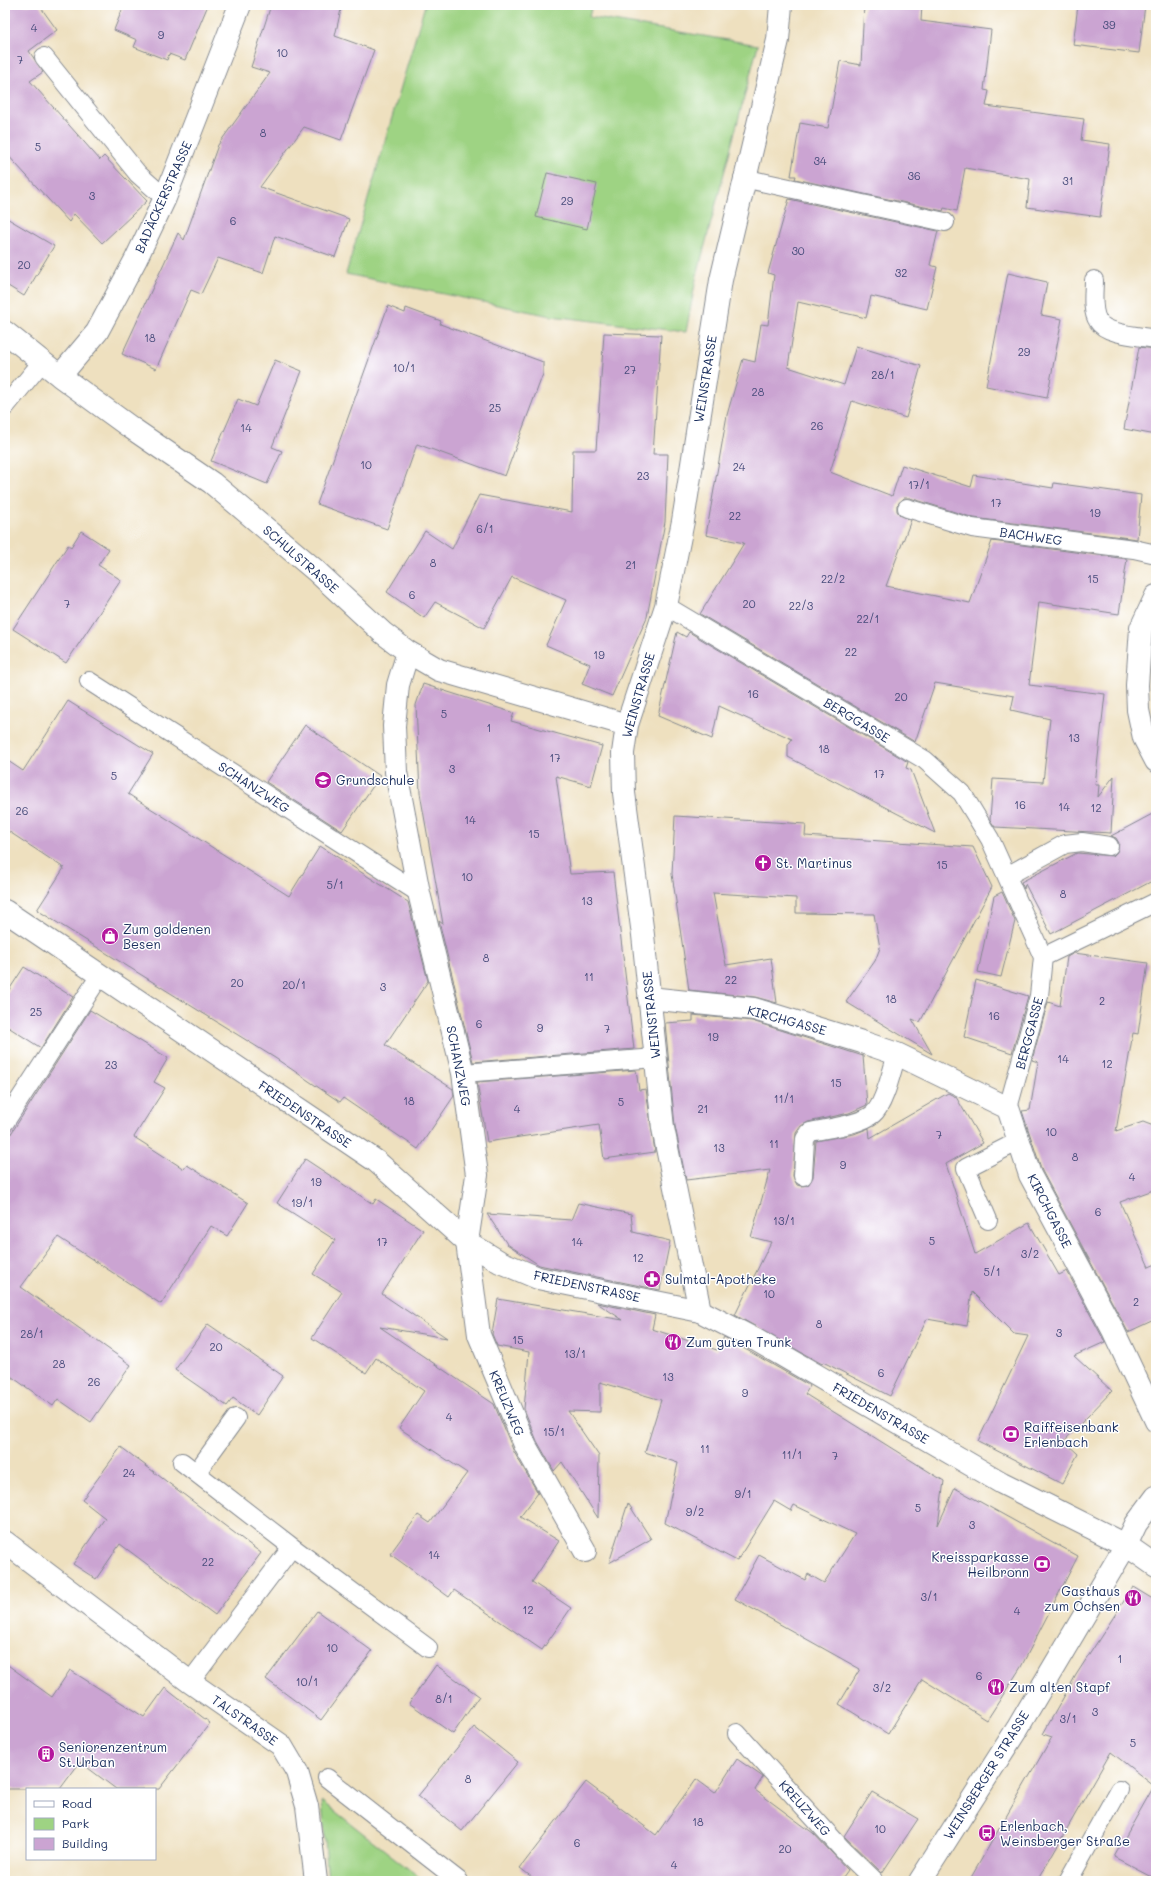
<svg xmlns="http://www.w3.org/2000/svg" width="1161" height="1886" font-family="Mali,sans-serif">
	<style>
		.green { fill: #9ed383; stroke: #5c8170 }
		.building { fill: #cba4d2 }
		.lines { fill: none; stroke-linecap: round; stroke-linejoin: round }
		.lane-casing { stroke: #84888e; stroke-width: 20 }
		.street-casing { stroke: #84888e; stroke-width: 24 }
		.secondary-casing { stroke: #84888e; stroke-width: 24 }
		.lane { stroke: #fff; stroke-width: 18 }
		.street { stroke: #fff; stroke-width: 22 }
		.secondary { stroke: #fff; stroke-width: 22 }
		.labels { text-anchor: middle; stroke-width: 3; stroke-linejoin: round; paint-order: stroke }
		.number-label { font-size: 11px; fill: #474c7b }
		.street-label { font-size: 13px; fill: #1b2f5e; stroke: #fff }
		.poi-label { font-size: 13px; fill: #1b2f5e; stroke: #fff; text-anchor: start }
	</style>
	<rect width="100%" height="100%" fill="#fff"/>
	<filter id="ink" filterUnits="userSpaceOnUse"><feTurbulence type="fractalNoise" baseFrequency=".025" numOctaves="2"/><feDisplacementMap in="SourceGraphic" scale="8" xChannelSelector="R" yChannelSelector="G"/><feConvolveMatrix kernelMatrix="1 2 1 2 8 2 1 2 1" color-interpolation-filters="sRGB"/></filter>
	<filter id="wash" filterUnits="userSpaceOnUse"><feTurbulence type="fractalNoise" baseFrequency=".012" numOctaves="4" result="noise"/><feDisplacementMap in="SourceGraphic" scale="16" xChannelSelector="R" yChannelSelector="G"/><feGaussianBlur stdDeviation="0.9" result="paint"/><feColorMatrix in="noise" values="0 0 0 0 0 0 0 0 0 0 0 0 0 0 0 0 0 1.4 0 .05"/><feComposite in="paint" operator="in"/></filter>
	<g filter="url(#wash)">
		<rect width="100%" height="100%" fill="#eee0bf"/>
		<path class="green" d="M425 5H592L589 17 758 45 696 279 686 332 551 316 346 274Z
			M322 1801 424 1881H328Z"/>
		<g id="blocks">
			<path class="building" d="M5 5H39L57 30 29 51 43 72 30 81 100 160 104 156 147 201 102 243 74 214 69 222 5 152Z
				M124 5H208L185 60 169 54 167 60 134 47 137 40 114 30Z
				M271 5H342L335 36 374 50 341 140 304 127 260 187 349 219 335 257 275 236 263 273 218 258 201 294 191 290 156 369 122 354 178 233 184 240 218 145 270 73 251 67Z
				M864 5H922L921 21 991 30 984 90 989 91 986 106 1084 119 1081 140 1110 144 1100 217 1027 207 1030 179 965 168 957 211 944 208 943 211 795 179 796 176H791L800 123 828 128 840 61 861 65Z
				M1078 5H1145L1139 53 1073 45Z
				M547 173 597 184 587 229 536 217Z
				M789 199 938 231 930 265 937 267 927 309 871 296 866 318 798 302 788 367 844 385 856 346 921 366 906 418 852 401 830 472 892 496 902 465 971 487 974 475 1053 488 1054 483 1141 495 1137 539 974 518 910 498H904L897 505V511L900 515 911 520 886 586 970 603 992 541 1127 559 1119 614 1039 602 1029 685 1105 694 1095 785H1099L1098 797 1114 776 1111 833 995 827 990 820 993 779 1043 782 1050 719 1011 710 1014 696 935 683 915 742 700 614 744 543 706 535 727 415 743 359 755 362 761 324 768 325 774 275 768 273Z
				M5 217 54 246 24 296 5 284Z
				M1008 273 1047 282 1041 315 1062 319 1047 398 986 386Z
				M388 306 405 313 406 308 441 321 440 324 543 362V374L505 476 417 444 387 529 317 504Z
				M604 333 661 335 653 454H668L665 522 647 617 612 696 582 684 590 664 546 645 566 600 512 577 484 628 435 602 424 618 387 592 425 531 452 549 479 495 572 512 573 450H596Z
				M1139 347 1156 349V435L1124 429Z
				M275 360 302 371 272 447 282 451 267 484 211 461 238 399 256 406Z
				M81 531 109 549 98 565 121 580 66 663 13 629 68 545 71 547Z
				M677 632 686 637 689 632 908 762 906 768 911 770 935 833 788 757V745L792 739 719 706 712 739 658 716Z
				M423 684 514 713 511 721 602 746 591 786 556 776 570 874 613 872 634 1049 473 1062 439 921 443 924 420 793 416 705Z
				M68 701 153 754 128 794 289 896 320 846 408 902 428 981 385 1045 453 1089 454 1096 418 1149 343 1098 340 1102 275 1058 37 910 64 868 5 829V759L23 771Z
				M305 725 380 776 342 831 266 782Z
				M1156 812V879L1051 934 1025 884 1024 889 1021 882 1077 853 1113 856 1117 852 1119 843 1116 838 1111 836Z
				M675 816 806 824 805 836 973 847 992 887 920 1022 912 1019 932 1054 846 1002 875 961 880 948 874 914 796 913V898L713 893 726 965 771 958 777 1003 755 997 689 990 672 874Z
				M1002 892 1015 921 1001 977 978 972 994 896Z
				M1074 953 1148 963 1138 1034 1133 1033 1116 1131 1143 1122 1156 1127V1189L1120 1202 1149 1267 1156 1264V1319L1128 1332 1042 1171 1022 1111 1030 1110 1038 1062 1032 1060 1048 1002 1060 1006 1067 957Z
				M24 967 73 997 41 1048 5 1025V996Z
				M976 980 1028 996 1012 1053 964 1037Z
				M90 1010 168 1058 154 1082 165 1088 134 1137 184 1169 187 1165 248 1203 227 1236 211 1226 161 1304 58 1237 21 1287 131 1365 91 1422 58 1399 53 1406 5 1372V1143Z
				M693 1015 752 1021 863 1056 867 1105 849 1113 808 1122 801 1126 796 1133 793 1176 797 1185 802 1186 808 1185 813 1177 816 1141 854 1134 869 1128 870 1138 948 1093 956 1097 983 1143 946 1164 975 1254 1029 1223 1059 1275 1067 1271 1105 1342 1074 1356 1112 1391 1064 1441 1078 1454 1062 1484 978 1441 1028 1336 1014 1334 972 1292 967 1326 927 1319 890 1396 823 1362 822 1364 735 1315 771 1242 751 1237 770 1170 686 1180 675 1126 665 1023 693 1021Z
				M636 1070 639 1090 646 1089 655 1152 604 1159 599 1125 487 1142 477 1082Z
				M305 1159 373 1204 376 1199 423 1230 382 1294 447 1338 380 1327 494 1404 514 1452 538 1493 520 1517 559 1541 532 1582 571 1608 542 1650 454 1590 449 1597 390 1554 418 1515 430 1523 467 1473 399 1428 424 1391 376 1358 366 1373 312 1338 342 1292 313 1274 335 1240 277 1203Z
				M578 1203 631 1214 633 1232 670 1241 660 1290 539 1265 507 1244 487 1214 571 1220Z
				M498 1299 623 1320 597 1303 655 1315 652 1329 717 1350 724 1337 810 1386 805 1394 944 1481 938 1525 955 1488 1078 1556 1021 1667 987 1720 922 1679 888 1734 839 1704 860 1669 735 1599 759 1555 805 1580 808 1574 824 1583 855 1534 794 1505 791 1511 774 1501 737 1561 665 1523 678 1463 645 1452 661 1400 600 1382V1412L568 1411 599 1456 598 1518 562 1462 554 1471 537 1441 524 1409 529 1352 497 1346 492 1334Z
				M208 1324 283 1376 257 1415 233 1398 227 1406 175 1370Z
				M121 1447 261 1553 215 1615 120 1544 96 1579 73 1564 105 1518 82 1500Z
				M628 1503 651 1539 609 1563Z
				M1133 1587 1156 1601V1879L1114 1857 1154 1786 1111 1752 1037 1881H969L1052 1737 1043 1734 1076 1675Z
				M317 1611 372 1651 321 1720 266 1679Z
				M5 1663 52 1697 70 1670 144 1717 165 1688 210 1723 159 1789H116L80 1762 60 1789H5Z
				M436 1665 479 1696 453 1734 409 1703Z
				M474 1727 518 1762 462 1831 418 1796Z
				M737 1759 763 1777 755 1790 813 1833 848 1870 840 1881H537L520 1868 586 1782 656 1835 696 1779 715 1793Z
				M872 1792 918 1819 882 1873 844 1836Z"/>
		</g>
	</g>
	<g filter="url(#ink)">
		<use href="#blocks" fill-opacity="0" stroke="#84888e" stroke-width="1"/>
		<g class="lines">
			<defs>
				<path id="lane" d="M44 57 138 174 165 198
					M743 178 945 222
					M1094 280C1094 292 1091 310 1098 321 1106 335 1140 336 1156 339
					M5 407 42 362
					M907 508 972 528 1134 549 1156 554
					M666 606 925 760 962 793 990 839 1043 957 1039 996 1008 1108
					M89 681 419 893
					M1007 876 1065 844 1082 842 1109 846
					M1043 957 1156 902
					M463 1073 656 1058
					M5 1122 99 977
					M803 1176 805 1139 810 1132C827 1128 860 1125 873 1114 885 1104 892 1069 897 1054
					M988 1220 966 1168 1019 1141
					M182 1462 292 1547 428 1648
					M196 1473 236 1418
					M190 1682 292 1547
					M737 1733 842 1849 875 1881
					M327 1778 459 1881
					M1068 1881 1119 1790"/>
				<path id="street" d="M5 332 60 376 130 427 212 483 315 570 383 633 408 652 439 670 627 725
					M60 376 97 332 136 259 165 198 240 5
					M1156 596 1141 628 1137 685 1138 710 1144 738 1156 761
					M408 652 398 685 394 726 396 772 419 893 463 1073 477 1175 467 1242 479 1335 526 1447 585 1551
					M649 998 754 1009 862 1042 897 1054 1008 1108 1030 1175 1113 1330 1156 1421
					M700 1311 663 1128 643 935 624 793 623 753 627 725 666 606 683 521 721 280 778 40 781 5
					M5 1542 190 1682 281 1745 297 1772 307 1806 316 1881
					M1126 1545 1136 1524 1156 1497"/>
				<path id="secondary" d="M5 911 376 1161 467 1242 500 1262 538 1278 700 1311 756 1340 1002 1483 1126 1545 1156 1566
					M920 1881 1017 1729 1126 1545"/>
			</defs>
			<use href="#lane" class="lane-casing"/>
			<use href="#street" class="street-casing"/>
			<use href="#secondary" class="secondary-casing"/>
			<use href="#lane" class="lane"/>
			<use href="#street" class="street"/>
			<use href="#secondary" class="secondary"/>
		</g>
	</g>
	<defs>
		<symbol id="school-disc" viewBox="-11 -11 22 22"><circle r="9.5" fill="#b5179e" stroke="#fff"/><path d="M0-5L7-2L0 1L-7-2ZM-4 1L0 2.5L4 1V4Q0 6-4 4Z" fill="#fff"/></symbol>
		<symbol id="church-disc" viewBox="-11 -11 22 22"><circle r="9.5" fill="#b5179e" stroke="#fff"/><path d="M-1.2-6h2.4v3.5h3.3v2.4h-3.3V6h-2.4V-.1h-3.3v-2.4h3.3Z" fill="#fff"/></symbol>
		<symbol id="shop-disc" viewBox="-11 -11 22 22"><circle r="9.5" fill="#b5179e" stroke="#fff"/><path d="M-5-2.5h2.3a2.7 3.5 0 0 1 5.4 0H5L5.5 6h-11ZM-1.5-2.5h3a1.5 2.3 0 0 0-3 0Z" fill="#fff"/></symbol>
		<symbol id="pharmacy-disc" viewBox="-11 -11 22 22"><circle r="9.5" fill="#b5179e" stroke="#fff"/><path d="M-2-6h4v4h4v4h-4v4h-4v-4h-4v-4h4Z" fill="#fff"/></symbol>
		<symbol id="restaurant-disc" viewBox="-11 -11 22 22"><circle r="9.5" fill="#b5179e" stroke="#fff"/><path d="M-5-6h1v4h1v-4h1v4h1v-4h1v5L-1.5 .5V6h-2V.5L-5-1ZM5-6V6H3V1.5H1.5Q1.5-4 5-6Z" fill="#fff"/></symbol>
		<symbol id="bank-disc" viewBox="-11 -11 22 22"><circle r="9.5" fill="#b5179e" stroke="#fff"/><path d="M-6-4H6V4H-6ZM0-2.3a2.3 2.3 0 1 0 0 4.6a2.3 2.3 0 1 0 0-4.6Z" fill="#fff"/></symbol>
		<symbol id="building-disc" viewBox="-11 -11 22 22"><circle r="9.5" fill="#b5179e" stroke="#fff"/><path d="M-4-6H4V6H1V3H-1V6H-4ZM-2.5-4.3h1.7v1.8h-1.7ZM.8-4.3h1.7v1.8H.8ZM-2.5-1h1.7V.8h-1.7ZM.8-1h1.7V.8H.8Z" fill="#fff"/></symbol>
		<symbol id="bus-disc" viewBox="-11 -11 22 22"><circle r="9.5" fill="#b5179e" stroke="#fff"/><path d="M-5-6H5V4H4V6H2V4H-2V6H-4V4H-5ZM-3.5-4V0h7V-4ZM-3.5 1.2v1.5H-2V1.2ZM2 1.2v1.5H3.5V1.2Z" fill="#fff"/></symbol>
	</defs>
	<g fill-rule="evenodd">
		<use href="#school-disc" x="313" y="770" width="20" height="20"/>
		<use href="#church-disc" x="753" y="853" width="20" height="20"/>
		<use href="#shop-disc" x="100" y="926" width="20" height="20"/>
		<use href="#pharmacy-disc" x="642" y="1269" width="20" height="20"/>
		<use href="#restaurant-disc" x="663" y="1332" width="20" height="20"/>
		<use href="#bank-disc" x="1001" y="1424" width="20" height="20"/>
		<use href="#bank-disc" x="1032" y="1554" width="20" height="20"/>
		<use href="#restaurant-disc" x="1123" y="1588" width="20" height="20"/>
		<use href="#restaurant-disc" x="986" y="1677" width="20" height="20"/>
		<use href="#building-disc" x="36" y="1744" width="20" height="20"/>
		<use href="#bus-disc" x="977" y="1823" width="20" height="20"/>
	</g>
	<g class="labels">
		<g class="number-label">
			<text x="1109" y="29">39</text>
			<text x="34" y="32">4</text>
			<text x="161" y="39">9</text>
			<text x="282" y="57">10</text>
			<text x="20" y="64">7</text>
			<text x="263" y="137">8</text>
			<text x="38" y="151">5</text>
			<text x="820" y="165">34</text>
			<text x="914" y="180">36</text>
			<text x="1068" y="185">31</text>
			<text x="92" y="200">3</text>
			<text x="567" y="205">29</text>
			<text x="233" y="225">6</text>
			<text x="798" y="255">30</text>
			<text x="24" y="269">20</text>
			<text x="901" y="277">32</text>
			<text x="150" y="342">18</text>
			<text x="1024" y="356">29</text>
			<text x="404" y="372">10/1</text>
			<text x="630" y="374">27</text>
			<text x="883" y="379">28/1</text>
			<text x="758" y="396">28</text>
			<text x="495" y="412">25</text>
			<text x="817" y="430">26</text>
			<text x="246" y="432">14</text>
			<text x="366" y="469">10</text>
			<text x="739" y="471">24</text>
			<text x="643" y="480">23</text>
			<text x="919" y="489">17/1</text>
			<text x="996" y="507">17</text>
			<text x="1095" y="517">19</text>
			<text x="735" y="520">22</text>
			<text x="485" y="533">6/1</text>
			<text x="433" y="567">8</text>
			<text x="631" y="569">21</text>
			<text x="833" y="583">22/2</text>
			<text x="1093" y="583">15</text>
			<text x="412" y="599">6</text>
			<text x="67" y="608">7</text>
			<text x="749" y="608">20</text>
			<text x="801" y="610">22/3</text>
			<text x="868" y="623">22/1</text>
			<text x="851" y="656">22</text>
			<text x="599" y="659">19</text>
			<text x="753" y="698">16</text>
			<text x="901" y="701">20</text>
			<text x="444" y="718">5</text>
			<text x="489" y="732">1</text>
			<text x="1074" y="742">13</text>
			<text x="824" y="753">18</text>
			<text x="555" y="762">17</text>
			<text x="452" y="773">3</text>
			<text x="879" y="778">17</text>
			<text x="114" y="780">5</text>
			<text x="1020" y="809">16</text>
			<text x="1064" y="811">14</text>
			<text x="1096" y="812">12</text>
			<text x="22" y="815">26</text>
			<text x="470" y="824">14</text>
			<text x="534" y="838">15</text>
			<text x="942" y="869">15</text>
			<text x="467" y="881">10</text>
			<text x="335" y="889">5/1</text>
			<text x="1063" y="898">8</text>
			<text x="587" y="905">13</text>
			<text x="486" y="962">8</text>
			<text x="589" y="981">11</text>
			<text x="731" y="984">22</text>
			<text x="237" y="987">20</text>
			<text x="294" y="989">20/1</text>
			<text x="383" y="991">3</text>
			<text x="891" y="1003">18</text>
			<text x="1102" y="1005">2</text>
			<text x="36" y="1016">25</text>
			<text x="994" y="1020">16</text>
			<text x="479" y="1028">6</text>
			<text x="540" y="1032">9</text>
			<text x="607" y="1033">7</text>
			<text x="713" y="1041">19</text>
			<text x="1063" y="1063">14</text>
			<text x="1107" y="1068">12</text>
			<text x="111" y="1069">23</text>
			<text x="836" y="1087">15</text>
			<text x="784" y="1103">11/1</text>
			<text x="409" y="1105">18</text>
			<text x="621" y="1106">5</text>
			<text x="517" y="1113">4</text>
			<text x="703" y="1113">21</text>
			<text x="1051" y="1136">10</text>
			<text x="939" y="1139">7</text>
			<text x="774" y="1148">11</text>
			<text x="719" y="1152">13</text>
			<text x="1075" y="1161">8</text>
			<text x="843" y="1169">9</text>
			<text x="1132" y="1181">4</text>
			<text x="316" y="1186">19</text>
			<text x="302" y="1207">19/1</text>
			<text x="1098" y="1216">6</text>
			<text x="784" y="1225">13/1</text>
			<text x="932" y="1245">5</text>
			<text x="382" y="1246">17</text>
			<text x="577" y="1246">14</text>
			<text x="1030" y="1258">3/2</text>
			<text x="638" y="1262">12</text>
			<text x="992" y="1276">5/1</text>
			<text x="769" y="1298">10</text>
			<text x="1136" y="1306">2</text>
			<text x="819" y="1328">8</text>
			<text x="1059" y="1337">3</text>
			<text x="32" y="1338">28/1</text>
			<text x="518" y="1344">15</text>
			<text x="216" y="1351">20</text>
			<text x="575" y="1358">13/1</text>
			<text x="59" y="1368">28</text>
			<text x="881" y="1377">6</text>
			<text x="668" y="1381">13</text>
			<text x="94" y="1386">26</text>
			<text x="745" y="1397">9</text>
			<text x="449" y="1421">4</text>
			<text x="554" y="1436">15/1</text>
			<text x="705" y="1453">11</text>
			<text x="792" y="1459">11/1</text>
			<text x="835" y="1460">7</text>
			<text x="129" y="1477">24</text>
			<text x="743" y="1498">9/1</text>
			<text x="918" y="1512">5</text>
			<text x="695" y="1516">9/2</text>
			<text x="972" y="1529">3</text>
			<text x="434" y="1559">14</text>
			<text x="208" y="1566">22</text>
			<text x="929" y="1601">3/1</text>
			<text x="528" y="1614">12</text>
			<text x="1017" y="1615">4</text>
			<text x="332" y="1652">10</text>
			<text x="1120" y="1663">1</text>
			<text x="979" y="1680">6</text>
			<text x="307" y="1686">10/1</text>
			<text x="882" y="1692">3/2</text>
			<text x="444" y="1703">8/1</text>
			<text x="1095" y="1716">3</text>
			<text x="1068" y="1723">3/1</text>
			<text x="1133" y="1747">5</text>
			<text x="468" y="1783">8</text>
			<text x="698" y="1826">18</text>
			<text x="880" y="1833">10</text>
			<text x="577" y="1847">6</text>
			<text x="785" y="1853">20</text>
			<text x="674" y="1869">4</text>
		</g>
		<g class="street-label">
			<text transform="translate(163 197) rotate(-66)" y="5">BADÄCKERSTRASSE</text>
			<text transform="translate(705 379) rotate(-81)" y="5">WEINSTRASSE</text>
			<text transform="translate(1031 536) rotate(8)" y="5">BACHWEG</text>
			<text transform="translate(301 559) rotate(41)" y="5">SCHULSTRASSE</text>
			<text transform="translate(638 695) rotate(-74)" y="5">WEINSTRASSE</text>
			<text transform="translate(857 720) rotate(31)" y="5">BERGGASSE</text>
			<text transform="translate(254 787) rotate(33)" y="5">SCHANZWEG</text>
			<text transform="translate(651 1015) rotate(-96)" y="5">WEINSTRASSE</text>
			<text transform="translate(787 1020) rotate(15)" y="5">KIRCHGASSE</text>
			<text transform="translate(1029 1033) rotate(-75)" y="5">BERGGASSE</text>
			<text transform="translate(459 1066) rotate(79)" y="5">SCHANZWEG</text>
			<text transform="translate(305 1114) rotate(34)" y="5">FRIEDENSTRASSE</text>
			<text transform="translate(1050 1211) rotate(63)" y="5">KIRCHGASSE</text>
			<text transform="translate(587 1286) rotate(12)" y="5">FRIEDENSTRASSE</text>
			<text transform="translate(507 1403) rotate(67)" y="5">KREUZWEG</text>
			<text transform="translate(881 1413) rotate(30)" y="5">FRIEDENSTRASSE</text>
			<text transform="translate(245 1720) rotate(35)" y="5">TALSTRASSE</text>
			<text transform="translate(986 1775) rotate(-58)" y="5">WEINSBERGER STRASSE</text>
			<text transform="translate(805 1808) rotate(48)" y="5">KREUZWEG</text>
		</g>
		<g class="poi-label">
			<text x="336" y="785">Grundschule</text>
			<text x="776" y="868">St. Martinus</text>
			<text x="123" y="934">Zum goldenen<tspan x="123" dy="15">Besen</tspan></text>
			<text x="665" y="1284">Sulmtal-Apotheke</text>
			<text x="686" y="1347">Zum guten Trunk</text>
			<text x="1024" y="1432">Raiffeisenbank<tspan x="1024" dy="15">Erlenbach</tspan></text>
			<text x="1029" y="1562" text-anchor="end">Kreissparkasse<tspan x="1029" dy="15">Heilbronn</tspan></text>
			<text x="1120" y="1596" text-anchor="end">Gasthaus<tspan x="1120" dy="15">zum Ochsen</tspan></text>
			<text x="1009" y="1692">Zum alten Stapf</text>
			<text x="59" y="1752">Seniorenzentrum<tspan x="59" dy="15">St.Urban</tspan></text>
			<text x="1000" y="1831">Erlenbach,<tspan x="1000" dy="15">Weinsberger Straße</tspan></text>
		</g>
	</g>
	<rect width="1161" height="1886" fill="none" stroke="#fff" stroke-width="20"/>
	<rect x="26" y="1788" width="130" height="72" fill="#ffffff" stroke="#a4acbf"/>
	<rect x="34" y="1801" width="20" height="6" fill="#ffffff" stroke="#a4acbf"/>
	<text x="62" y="1808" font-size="12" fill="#1b2f5e">Road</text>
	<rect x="34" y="1818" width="20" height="12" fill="#9ed383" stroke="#a4acbf"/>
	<text x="62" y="1828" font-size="12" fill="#1b2f5e">Park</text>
	<rect x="34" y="1838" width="20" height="12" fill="#cba4d2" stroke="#a4acbf"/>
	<text x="62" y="1848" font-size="12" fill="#1b2f5e">Building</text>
</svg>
